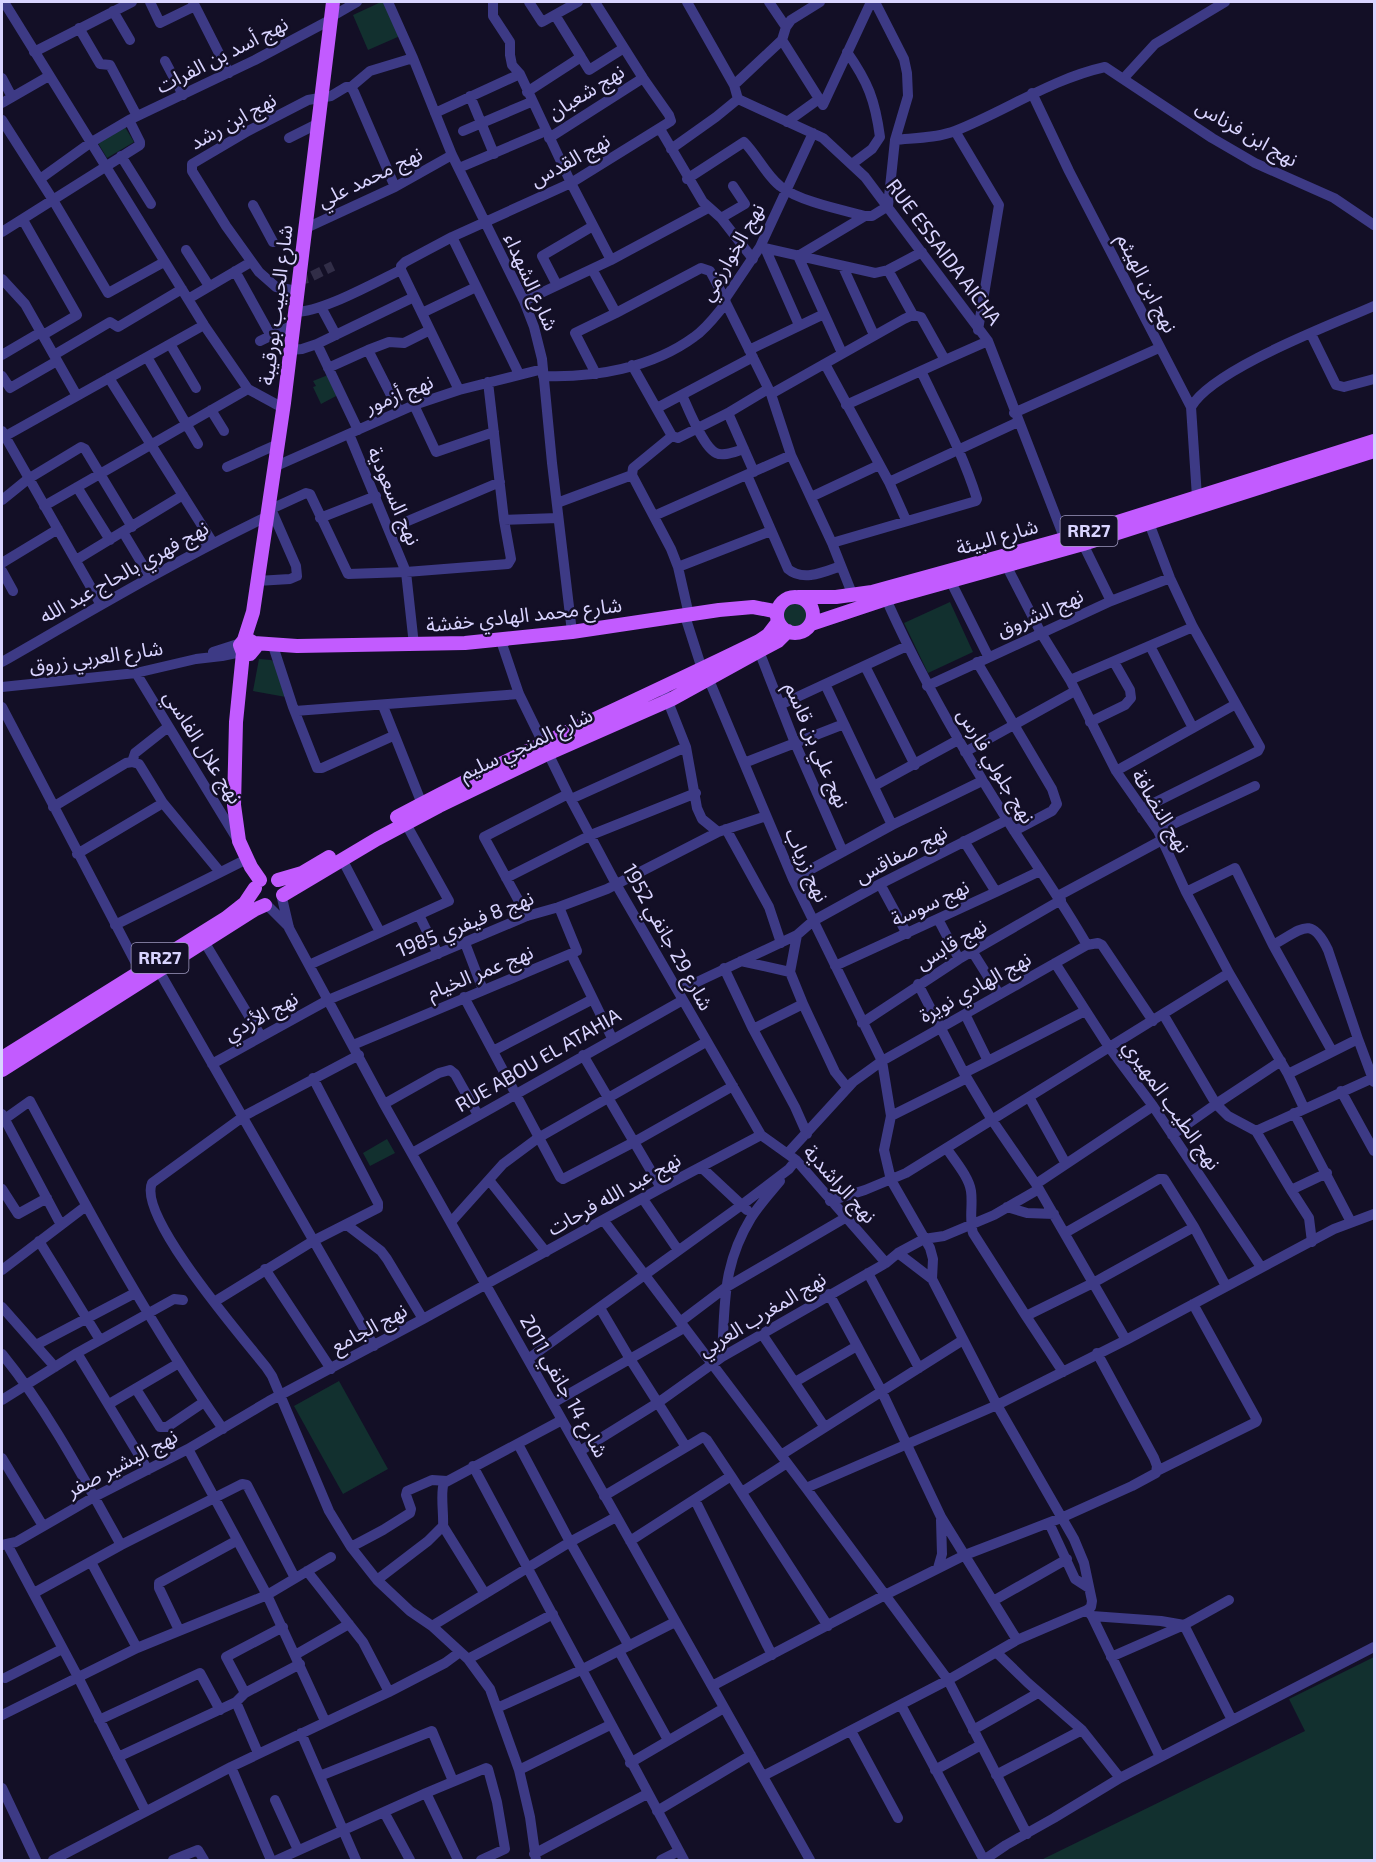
<svg xmlns="http://www.w3.org/2000/svg" width="1376" height="1862" font-family="'Exo 2','Noto Sans Arabic',sans-serif">
	<style>
		.green { fill: #12302f }
		.lines { fill: none; stroke-linecap: round; stroke-linejoin: round }
		.minor-tunnel { stroke: #312d47; stroke-width: 10; stroke-dasharray: 10 5; stroke-linecap: butt }
		.minor { stroke: #3d3a85; stroke-width: 10 }
		.major { stroke: #c25bff; stroke-width: 14 }
		.labels { text-anchor: middle; stroke-width: 5; stroke-linejoin: round; paint-order: stroke }
		.shield { fill: #130f26; stroke: #9e99be; stroke-width: 1.5 }
		.shield-label { font-size: 18px; font-weight: bold; fill: #d9d4ff }
		.street-label { font-size: 20px; fill: #d9d4ff; stroke: #130f26 }
	</style>
	<rect width="100%" height="100%" fill="#130f26"/>
	<path class="green" d="M381 2H384L400 36 368 50 353 15Z
		M125 127 134 142 107 158 98 143Z
		M328 375 338 395 321 404 313 387 316 386 313 381Z
		M950 602 973 652 928 673 904 623Z
		M780 616a14 14 0 1 1 28 0a14 14 0 1 1-28 0Z
		M259 659 271 660 274 662 286 697 253 691Z
		M387 1139 395 1153 370 1166 363 1153Z
		M339 1381 388 1469 343 1494 294 1406Z
		M1374 1657V1860H1041L1305 1731 1289 1699Z"/>
	<g class="lines">
		<path class="minor-tunnel" d="M298 280 308 278 333 266"/>
		<path class="minor" d="M4 2 204 325 248 389 283 408
			M150 2 160 23 195 6
			M193 2 229 73
			M388 2 413 58 452 155 524 301 534 327 542 359 552 463 572 632
			M493 2V16L510 42V55L512 65 520 74 571 183 611 260
			M529 2 542 22 578 2
			M687 2 734 85
			M769 2 786 27
			M113 11 130 40
			M331 17 357 2
			M79 28 100 64 110 65 137 116
			M782 40 823 105
			M34 52 132 2
			M847 52C868 82 875 100 880 137L872 149 852 164
			M581 57 589 70 624 48
			M165 61 183 95
			M2 78 12 97
			M1123 79 1155 44 1225 2
			M351 87 354 92 395 187
			M527 92 581 57 555 15
			M1032 93 1069 171 1191 407 1197 497
			M470 96 494 154
			M738 99 823 138 865 177 988 341 1067 545
			M2 103 49 76
			M823 105 871 2
			M435 113 520 74
			M2 120 53 200 108 293 164 262
			M787 122 819 99
			M660 129 703 202 721 218 753 259
			M463 131 531 102
			M955 131 999 205 978 330
			M289 138 317 124
			M549 138 643 78
			M895 140C914 138 937 138 955 131 1006 111 1051 79 1105 67L1212 138 1255 163 1334 198 1374 225
			M671 149 716 117 738 99 734 85 782 40 786 27 791 20 820 2
			M121 156 151 204
			M459 168 546 131
			M40 179 90 143 129 120 255 60 330 20
			M687 179 744 142C757 155 766 175 780 186 798 201 842 210 865 216
			M253 205 273 242
			M721 218 745 204 733 186
			M23 220 77 315 43 335
			M304 229 395 187 452 155
			M2 232 140 145V142L129 120
			M452 237 519 374
			M760 247 875 273 888 270 922 252
			M765 248 799 325
			M186 250 209 286
			M843 267 874 335
			M592 269 616 313 701 268 710 271 725 299
			M888 270 913 315
			M235 271 271 336
			M2 279 25 304 77 396
			M557 285 542 256 593 226
			M297 291 276 287 259 272 226 226 192 171V164L248 131 308 100 331 96 346 87H351L370 71 413 58
			M188 299 251 262
			M524 301 611 260 708 208
			M726 303 771 394 791 455 832 543 853 596
			M321 307 336 335
			M294 312C321 313 375 282 401 270
			M422 313 476 287
			M1311 334 1336 385 1344 387 1374 379
			M260 341 293 325
			M170 344 196 388
			M317 344 358 430
			M290 350 302 349 317 344 414 297
			M368 350 389 342 404 343 430 330
			M749 350 824 314
			M842 353 798 256 865 216H872L888 206 895 140 908 96 907 73 904 59 875 2
			M2 355 41 332
			M54 355 110 322 118 327 182 289
			M147 357 198 444
			M945 360 988 341
			M825 364 889 482 906 520
			M632 365 672 436 633 468 632 475 671 549 678 567 689 615
			M328 368 368 350 399 411
			M596 374 575 333 616 313
			M2 376 10 388 57 361
			M543 376C594 378 652 368 694 337 707 328 716 315 726 303L725 299 760 247 813 133
			M109 378 213 543
			M459 390 401 270V266L405 262 452 237 571 183 671 121 669 115 643 78 595 2
			M771 394 904 319 913 315 921 317 945 360 846 405
			M682 395C688 408 703 447 716 453 724 457 736 451 744 449
			M414 405 436 452 494 432
			M1191 407C1213 369 1331 325 1374 306
			M657 408 753 357
			M211 410 224 431
			M728 413 754 472
			M1014 413 1159 348
			M2 431 101 605
			M349 434 406 572 414 645
			M672 436 678 438 728 413 768 389
			M2 438 204 325
			M227 467 278 444
			M274 467 414 405 459 390 543 369
			M747 475 788 569C803 582 824 572 841 566
			M889 482 1018 422
			M77 487 110 540
			M811 497 879 465
			M2 500 28 479 81 447 85 449 132 527
			M557 503 632 475
			M44 506 248 389
			M654 516 791 455
			M320 518 376 496
			M504 520 558 518
			M389 529 500 482
			M123 532 150 577
			M832 543 976 501 977 499C963 454 941 413 921 371
			M1083 544 1111 601
			M76 560 183 495
			M2 563 58 529
			M1006 565 1041 633 1070 680 1116 771 1158 831 1186 892 1229 973 1288 1074
			M678 567 771 531
			M2 571 13 591
			M950 580 988 656
			M257 581 290 579 297 576 296 566 271 509
			M886 599C920 675 961 747 1006 818 1033 861 1062 901 1087 945
			M685 616 702 669
			M501 641 519 694 568 794 616 884 761 1135 796 1160 886 1263
			M1150 646 1193 728
			M274 649 293 707 317 768H322L393 736
			M759 651 795 743 843 852
			M213 652 241 643
			M2 662C89 612 175 561 266 517L271 509 306 493 310 494 348 574 406 572 508 564 511 559 504 520 488 382
			M977 662 1052 789 1057 804 1052 811 1014 831
			M865 666 915 765
			M136 673 237 839
			M709 680 793 879 882 1061 891 1116 884 1150 891 1180 930 1248 933 1259 932 1279 997 1405 1074 1539 1084 1563 1092 1601 1091 1607 1087 1610 1017 1640 948 1680 763 1776
			M1070 680 1193 627
			M825 684 892 825
			M927 686 1111 601 1170 578
			M2 687 136 673 196 659 222 656 241 652
			M663 689 686 747 697 808 702 819 718 832
			M780 705 907 646
			M383 706 422 804
			M2 707 140 971
			M295 711 519 694
			M1090 722 1125 705 1131 698 1130 690 1114 662
			M965 752 1075 691
			M132 762 135 753 168 727
			M744 763 844 724
			M1116 771 1236 704
			M874 786 958 740
			M571 799 686 747
			M163 803 220 872
			M53 807 126 763 132 762 139 764 163 803 77 854
			M1142 809 1258 751 1260 747 1193 627 1170 578 1149 523
			M726 829 769 907 781 943
			M1158 831 1255 786
			M964 841 996 892
			M342 859 380 932
			M506 878 591 835 696 793
			M793 879 892 825 982 781
			M880 884 907 934
			M1186 892 1235 868 1273 945 1332 1051
			M1058 896 1162 840
			M282 898 289 928 384 1104 810 1860
			M268 906 289 927
			M419 915 438 954
			M527 916 484 837 568 794
			M938 919 959 959
			M115 925 247 859
			M205 943 261 1036
			M465 943 483 990
			M1273 945C1301 930 1311 914 1328 950L1358 1039 1288 1074 1304 1108
			M972 951 999 994
			M571 954 612 1038
			M741 961 790 972
			M1055 963 1109 1047 1153 1106 1261 1267
			M309 965 449 901 406 824
			M835 966 996 892 1040 871
			M724 968 753 1029 795 1107 807 1134
			M159 971 374 1346
			M918 984 964 1073 992 1120 1036 1184 1126 1340
			M678 991 797 935 813 921 880 884 1007 820
			M464 997 560 1177 563 1179 634 1142 733 1086
			M803 1004 835 1072 847 1087
			M965 1014 988 1061 1085 1011
			M1163 1014 1216 1104 1281 1061
			M862 1023 959 959 1061 900
			M753 1029 803 1004 790 972 797 935
			M1358 1039 1374 1082
			M353 1045 577 951 559 907
			M493 1051 593 999
			M359 1055 244 1116 152 1183C137 1216 243 1338 266 1367L272 1376 329 1511 351 1547 377 1580 410 1611 432 1626 468 1659 490 1689 519 1770 530 1817 536 1860
			M583 1055 661 1188
			M212 1064 328 1000 527 916 559 907 607 889 718 832 766 816
			M964 1073 988 1061
			M1341 1091 1374 1151
			M1029 1097 1066 1164
			M384 1104 439 1073 450 1070 455 1074 478 1115
			M1294 1113 1351 1222
			M2 1114 61 1225
			M891 1116 967 1078
			M2 1121 30 1101C90 1214 150 1325 223 1429
			M1256 1131 1291 1190 1327 1173
			M1172 1135 1216 1104 1228 1116 1256 1131 1373 1078
			M947 1149C955 1161 969 1177 971 1191 973 1205 969 1219 973 1233L1026 1316
			M412 1153 683 1000
			M788 1153 853 1082 882 1061 1087 945 1098 943 1102 945 1153 1021
			M701 1167 747 1210
			M489 1180 546 1252
			M1036 1184 1153 1106
			M2 1189 18 1214 47 1198
			M1291 1190 1309 1218 1312 1242
			M643 1199 678 1250
			M830 1201 865 1190 906 1173 1229 973
			M1007 1207 1027 1213 1054 1214
			M604 1221 806 1488 948 1680 1027 1834
			M451 1222 503 1164 538 1138 706 1042
			M347 1225 381 1251 387 1259 423 1319
			M1065 1233 1159 1179H1164L1194 1227 1226 1286
			M39 1241 100 1340
			M898 1253 932 1279
			M265 1269 331 1369
			M2 1270 86 1206
			M868 1273 919 1368
			M829 1294 881 1390 941 1517 1017 1640
			M214 1302 313 1241 378 1208V1203L313 1078
			M2 1307 55 1367
			M600 1308 630 1359 686 1447
			M680 1322 725 1288 845 1218
			M762 1334 824 1426
			M36 1345 135 1293
			M77 1353 148 1470
			M2 1354C50 1413 84 1479 121 1545
			M722 1357C725 1304 722 1266 751 1218 759 1205 770 1193 780 1181
			M528 1359 743 1204 789 1169 796 1160
			M1063 1372 1026 1316 1093 1283 1194 1227
			M795 1382 857 1346
			M136 1389 160 1427H167L204 1402
			M2 1400 77 1353 174 1299 183 1300
			M553 1403 684 1328
			M109 1404 179 1363
			M518 1444 570 1542 629 1646
			M188 1449 267 1595 325 1721
			M580 1451 659 1402 722 1357 886 1263 898 1253 924 1239 944 1236 994 1215 1039 1189
			M781 1455 963 1340
			M2 1458 43 1526
			M473 1466 684 1860
			M1157 1471 1256 1422 1257 1420 1193 1304
			M731 1476 828 1626
			M806 1488 997 1405 1126 1340 1334 1229 1374 1214
			M742 1492 787 1463
			M604 1496 703 1437 707 1440 731 1476 630 1541
			M695 1500 772 1655
			M1049 1523 1075 1579 1089 1588
			M443 1526 485 1594
			M7 1544 78 1677 145 1810
			M2 1545 16 1542 94 1497 188 1449 269 1401 423 1319 661 1188 761 1135
			M351 1547 383 1530 410 1513 411 1509 406 1495 407 1491 432 1480 447 1481
			M91 1562 137 1648
			M938 1568 942 1554 941 1520
			M307 1571 363 1642 389 1692
			M377 1580 428 1541 443 1526C444 1515 440 1491 444 1483L562 1420
			M34 1593 121 1545 242 1484 247 1485 295 1578
			M993 1601 1067 1559
			M1087 1610 1092 1616 1160 1757
			M1092 1616 1161 1621 1184 1625
			M1184 1625 1232 1720
			M432 1626 570 1542 616 1517
			M179 1630 159 1588V1583L236 1541
			M619 1651 668 1740
			M997 1653 1028 1683 1082 1730 1120 1778
			M295 1655 349 1624
			M1111 1657 1184 1625 1229 1600
			M468 1659 553 1614
			M5 1678 62 1649
			M712 1686 885 1595 965 1555 1061 1518 1132 1486 1156 1473 1157 1466 1154 1458 1097 1353
			M245 1693 226 1657 283 1627
			M236 1702 258 1753
			M901 1705 984 1860
			M497 1708 581 1670 675 1622
			M2 1715 137 1648 267 1595 331 1557
			M99 1720 200 1673 220 1710
			M973 1730 1038 1693
			M851 1731 898 1818
			M301 1733 356 1860
			M118 1757 236 1702 245 1693 300 1664
			M630 1763 724 1708
			M231 1767 271 1860
			M519 1770 610 1725
			M935 1770 981 1745
			M996 1775 1082 1730
			M320 1776 432 1731 453 1781
			M2 1788 36 1860
			M426 1793 458 1860
			M275 1800 298 1850
			M657 1811 751 1755
			M384 1812 410 1860
			M534 1854 647 1794
			M53 1860 231 1767 389 1692 445 1663 460 1652
			M173 1860 198 1850 204 1860
			M277 1860 426 1793 486 1768 488 1769 497 1802 505 1849 481 1860
			M661 1860 679 1851
			M984 1860 1006 1845 1054 1818 1120 1778 1374 1647"/>
		<path class="major" d="M777 615a18 18 0 1 1 36 0a18 18 0 1 1-36 0Z
			M798 597H836L872 592 1064 539 1374 441
			M811 624 886 599 1083 544 1374 451
			M244 640H249L254 643 255 648 250 654 243 653 240 645 244 640 253 612 284 403 333 2
			M254 643 297 646 465 643 572 632 719 610 753 607 774 611 777 616
			M243 653 236 722 234 805 239 841 251 867 260 880
			M397 817C516 753 639 700 759 641L768 635 778 622
			M278 880 302 873 329 857
			M283 895 377 839 439 806 547 754 672 699 759 651 778 641 788 631
			M2 1058 226 918 245 903 255 888
			M2 1070 254 910 265 905"/>
	</g>
	<g class="labels">
		<g class="shield">
			<rect x="1060.5" y="516" width="57" height="30" rx="4.5"/>
			<rect x="131.5" y="943" width="57" height="30" rx="4.5"/>
		</g>
		<g class="shield-label">
			<text x="1089" y="537">RR27</text>
			<text x="160" y="964">RR27</text>
		</g>
		<g class="street-label">
			<text transform="translate(222 55) rotate(-27)" y="7">نهج أسد بن الفرات</text>
			<text transform="translate(586 92) rotate(-32)" y="7">نهج شعبان</text>
			<text transform="translate(233 121) rotate(-29)" y="7">نهج ابن رشد</text>
			<text transform="translate(1247 133) rotate(30)" y="7">نهج ابن فرناس</text>
			<text transform="translate(570 160) rotate(-29)" y="7">نهج القدس</text>
			<text transform="translate(370 177) rotate(-26)" y="7">نهج محمد علي</text>
			<text transform="translate(732 252) rotate(-60)" y="7">نهج الخوارزمي</text>
			<text transform="translate(944 252) rotate(53)" y="7">RUE ESSAIDA AICHA</text>
			<text transform="translate(531 282) rotate(66)" y="7">شارع الشهداء</text>
			<text transform="translate(1147 283) rotate(63)" y="7">نهج ابن الهيثم</text>
			<text transform="translate(276 305) rotate(-83)" y="7">شارع الحبيب بورقيبة</text>
			<text transform="translate(399 394) rotate(-22)" y="7">نهج أزمور</text>
			<text transform="translate(394 496) rotate(67)" y="7">نهج السعودية</text>
			<text transform="translate(997 537) rotate(-16)" y="7">شارع البيئة</text>
			<text transform="translate(124 572) rotate(-29)" y="7">نهج فهري بالحاج عبد الله</text>
			<text transform="translate(1040 613) rotate(-24)" y="7">نهج الشروق</text>
			<text transform="translate(524 615) rotate(-6)" y="7">شارع محمد الهادي خفشة</text>
			<text transform="translate(96 657) rotate(-8)" y="7">شارع العربي زروق</text>
			<text transform="translate(526 744) rotate(-25)" y="7">شارع المنجي سليم</text>
			<text transform="translate(817 745) rotate(67)" y="7">نهج علي بن قاسم</text>
			<text transform="translate(203 747) rotate(58)" y="7">نهج علال الفاسي</text>
			<text transform="translate(996 766) rotate(59)" y="7">نهج جلولي فارس</text>
			<text transform="translate(1161 811) rotate(59)" y="7">نهج النضافة</text>
			<text transform="translate(901 854) rotate(-28)" y="7">نهج صفاقس</text>
			<text transform="translate(807 865) rotate(66)" y="7">نهج زرياب</text>
			<text transform="translate(930 903) rotate(-25)" y="7">نهج سوسة</text>
			<text transform="translate(465 924) rotate(-22)" y="7">نهج 8 فيفري 1985</text>
			<text transform="translate(668 937) rotate(61)" y="7">شارع 29 جانفي 1952</text>
			<text transform="translate(951 944) rotate(-31)" y="7">نهج قابس</text>
			<text transform="translate(480 972) rotate(-22)" y="7">نهج عمر الخيام</text>
			<text transform="translate(975 987) rotate(-29)" y="7">نهج الهادي نويرة</text>
			<text transform="translate(261 1016) rotate(-29)" y="7">نهج الأزدي</text>
			<text transform="translate(538 1060) rotate(-30)" y="7">RUE ABOU EL ATAHIA</text>
			<text transform="translate(1172 1105) rotate(55)" y="7">نهج الطيب المهيري</text>
			<text transform="translate(840 1184) rotate(48)" y="7">نهج الراشدية</text>
			<text transform="translate(614 1194) rotate(-29)" y="7">نهج عبد الله فرحات</text>
			<text transform="translate(762 1314) rotate(-31)" y="7">نهج المغرب العربي</text>
			<text transform="translate(369 1328) rotate(-28)" y="7">نهج الجامع</text>
			<text transform="translate(564 1386) rotate(61)" y="7">شارع 14 جانفي 2011</text>
			<text transform="translate(122 1463) rotate(-28)" y="7">نهج البشير صفر</text>
		</g>
	</g>
	<rect width="1376" height="1862" fill="none" stroke="#d9d4ff" stroke-width="6"/>
</svg>
